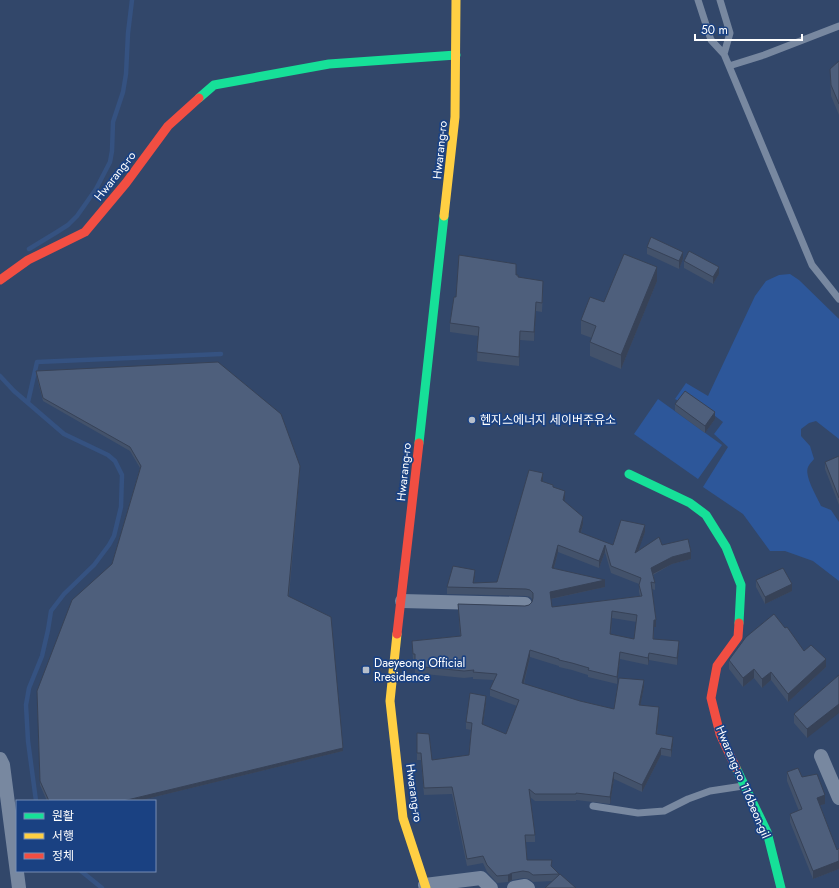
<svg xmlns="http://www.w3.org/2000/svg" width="839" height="888" font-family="Jost,'Noto Sans KR',sans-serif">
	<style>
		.green { fill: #2d579a }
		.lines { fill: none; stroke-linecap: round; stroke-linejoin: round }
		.stream { stroke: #355281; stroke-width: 4.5 }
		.lane { stroke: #7888a0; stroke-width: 7 }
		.street { stroke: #7888a0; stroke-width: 14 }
		.fast { stroke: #16e098; stroke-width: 9 }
		.slow { stroke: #ffcf43; stroke-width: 9 }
		.jam { stroke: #f24e42; stroke-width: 9 }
		.wall { fill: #43526b; fill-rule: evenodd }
		.shaded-wall { fill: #374257 }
		.building { fill: #4e5f7c; stroke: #374257; fill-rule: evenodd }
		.poi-dot { fill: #b7bfcb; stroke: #1a4182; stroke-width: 1.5 }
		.labels { text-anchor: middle; stroke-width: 3.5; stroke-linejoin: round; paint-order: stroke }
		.street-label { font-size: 12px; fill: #fff; stroke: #1a4182 }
		.poi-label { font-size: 12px; fill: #fff; stroke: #1a4182; text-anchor: start }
	</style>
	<rect width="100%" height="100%" fill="#32476a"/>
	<path class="green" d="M790 274 799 280 839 319V439L816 421 809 423 801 429V436L810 446 814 459C812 462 809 464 808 467 804 476 817 497 821 506L831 510 839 522V581L813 561 785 551H770L743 514 703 487 728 447 714 434 723 422 686 394 679 401 675 399 686 383 708 396 755 296 766 281 779 275Z
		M658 399 722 445 698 479 634 434Z"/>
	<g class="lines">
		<path class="stream" d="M29 249 57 232 68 225 77 216 96 189 110 162 112 151 113 122 123 92 126 74 128 33 132 0
			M0 376 14 391 64 434 108 455 115 461 122 475 121 507 114 536 109 545 94 565 64 594 51 611 48 630 42 656 29 688 26 705 28 741 36 801
			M28 402 37 362 221 354
			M81 871 102 888"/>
		<path class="lane" d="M698 0 711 40 724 54 730 33 720 0
			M724 54 812 265 839 299
			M729 66 764 55 839 26
			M593 806 638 813 664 811 688 799 710 791 743 786"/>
		<path class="street" d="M402 601 525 604
			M821 756 839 798
			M0 759 3 765 19 888
			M425 885 481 878 491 888
			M514 888 525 886 528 888"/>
		<path class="fast" d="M199 98 214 85 329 64 456 55
			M419 443 444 216
			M629 474 690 503 706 515 726 547 741 585 739 623
			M736 768 767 832 781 888"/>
		<path class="slow" d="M444 216 455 117 456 0
			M397 634 390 701 403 818 426 888"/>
		<path class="jam" d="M0 280 28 260 85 232 126 183 168 126 199 98
			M397 634 419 443
			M736 768 720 734 711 698 717 666 738 637 739 623"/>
	</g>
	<path class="wall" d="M839 61V115L831 96 830 69Z
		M647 247 683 259 679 269 647 254Z
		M684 261 719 274 713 284 684 268Z
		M516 275 518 277 543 290 542 312 536 311 534 341 520 340 519 366 477 361 478 336 450 332V323Z
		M657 281 621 369 590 356V342L592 338 581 334V320L604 302Z
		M36 371 300 470 289 596 343 751 138 801H47L40 785 37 691 112 564 140 468 130 451 43 401 36 374Z
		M675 404 715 419 705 433 675 411Z
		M839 456V505L825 469V462Z
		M543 480V482L553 487 565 498 564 501 583 524 581 533 613 545 645 532 638 550 662 545 691 559 672 564 653 575 655 583V590L652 589 656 627H654V639L679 648 677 665 649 660 648 665 620 659 617 684 588 677V675L572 670 559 667V666L530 657 524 684 580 701 614 709 644 687 640 706 659 714 657 734 673 744 671 757 661 755 642 792 614 779 610 804 576 800V801H535L530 797 535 835V842H526L527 860 552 867 559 874V875L553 881 533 882 529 879 523 878 512 880 508 882 497 883 487 872 483 863 467 866 452 794 424 795 421 760H417V733L432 760 469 755 471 730 466 729V722L486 703 483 725 506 734 517 706 490 696V689L494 680 473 679V677L464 678 415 673V661H413L412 641 460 636 458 604 525 606 529 605 532 602 533 600 530 597 526 596 447 594V587L475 576 474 583 497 582ZM558 552 599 568 605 552 611 573 639 584V592L640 596 552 607 551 599 605 587 554 568ZM612 618 637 622 634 639 611 634Z
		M756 580 792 591 765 604 756 587Z
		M804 651 826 667 788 702 771 680 762 688 754 678 743 687 729 669V660Z
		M839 675 807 738 794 723V714Z
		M787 772 802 777 825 804 820 805 837 850 839 848V869L813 879 790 822V814L799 811 787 781Z"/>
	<path class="shaded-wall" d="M683 252V259L679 269V261Z
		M657 267V281L621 369V355Z
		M719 267V274L713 284V277Z
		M536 302V311L534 341V332Z
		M520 331V340L519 366V357Z
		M715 412V419L705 433V426Z
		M543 473V480L541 488V481Z
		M565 491V498L563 507V500Z
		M583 517V524L579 539V532Z
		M645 525V532L635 560V553Z
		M558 545V552L552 575V568Z
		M605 545V552L599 568V561Z
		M691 552V559L672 564 651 575V568L672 557Z
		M475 570V576L473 587V583Z
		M605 580V587L550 599V592Z
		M792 584V591L765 604V597Z
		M612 611V618L610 641V634Z
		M654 620H656V627H654L653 646Z
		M679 641V648L677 665V658Z
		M530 650V657L522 690V683Z
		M620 652V659L617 684V677Z
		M649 653V660L648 665V658Z
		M826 659V667L788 702V694Z
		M754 669V678L743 687V678Z
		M771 672V680L762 688V679Z
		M644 680V687L639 712V705Z
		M486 696V703L482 731V724Z
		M839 704V713L807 738V729Z
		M659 707V714L656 741V734Z
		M673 737V744L671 757V750Z
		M343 748V751L138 801H123Z
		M661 748V755L642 792V785Z
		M614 772V779L610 804V797Z
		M825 795V804L817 806V798Z
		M839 861V869L813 879V871Z
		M512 873V880L508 882V875Z"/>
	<path class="building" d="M839 61V104L831 85 830 69Z
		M651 237 683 252 679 261 647 247Z
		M689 251 719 267 713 277 684 261Z
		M624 254 657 267 621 355 590 342 596 326 581 320 590 297 604 302Z
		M459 255 516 264V275H518V277L543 281 542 303 536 302 534 332 520 331 519 357 477 352 479 327 450 323 454 297H456Z
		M218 362 281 414 300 466 288 596 331 617 343 748 123 801H49L40 781 37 691 72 600 112 564 141 466 130 447 43 398 36 371Z
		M685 391 715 412 705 426 675 404Z
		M839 456V498L825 462Z
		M529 470 543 473 541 481 553 485V487L565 491 563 500 583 517 579 532 613 545 621 520 645 525 635 553 659 537 662 545 688 539 691 552 672 557 651 568 655 583 651 582 656 620H654L653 639 679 641 677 658 649 653 648 658 620 652 617 677 588 670 589 668 572 663 559 660V659L530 650 522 683 580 701 614 709 619 678 644 680 639 705 659 707 656 734 673 737 671 750 661 748 642 785 614 772 610 797 576 793V794H535L529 789 535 835H525L527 860H552L551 866 559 874 533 875 529 872 523 871 512 873 508 875 497 876 487 865 483 856 467 859 452 787 424 788 421 753H417V733L429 734 432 760 469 755 472 723 466 722 470 693 486 696 482 724 506 734 519 700 490 689 497 674 473 672 474 670 464 671 415 666V654H413L412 641 461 636 458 604 525 606 529 605 532 602 533 598V593L530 590 526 589 447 587 453 566 475 570 473 583 497 582ZM558 545 599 561 605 545 611 566 641 578 639 585 642 596 552 607 550 592 605 580 552 568ZM612 611 637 615 634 639 610 634Z
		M783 568 792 584 765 597 756 580Z
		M774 614 785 628 787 627 804 651 811 645 826 659 788 694 771 672 762 679 754 669 743 678 729 660 746 637Z
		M839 675V704L807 729 794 714Z
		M798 768 802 777 817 774 825 795 817 798 837 850 839 848V861L813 871 790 814 802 809 787 772Z
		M560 874 576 888H545Z"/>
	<g class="poi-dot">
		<circle cx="472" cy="420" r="4"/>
		<rect x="362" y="666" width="8" height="8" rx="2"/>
	</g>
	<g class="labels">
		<g class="street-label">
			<text transform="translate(440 150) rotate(-84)" y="4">Hwarang-ro</text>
			<text transform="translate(115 176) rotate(-52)" y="4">Hwarang-ro</text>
			<text transform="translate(404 472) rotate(-84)" y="4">Hwarang-ro</text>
			<text transform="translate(743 782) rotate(67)" y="4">Hwarang-ro 116beon-gil</text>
			<text transform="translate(414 793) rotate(82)" y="4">Hwarang-ro</text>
		</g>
		<g class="poi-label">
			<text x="480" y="424">헨지스에너지 세이버주유소</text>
			<text x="374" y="667">Daeyeong Official<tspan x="374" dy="14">Rresidence</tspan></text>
		</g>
	</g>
	<rect x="16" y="800" width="140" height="72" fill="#1a4182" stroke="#768db4"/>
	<rect x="24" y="813" width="20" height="6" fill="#16e098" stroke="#768db4"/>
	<text x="52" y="820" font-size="12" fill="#ffffff">원활</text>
	<rect x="24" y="833" width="20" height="6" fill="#ffcf43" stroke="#768db4"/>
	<text x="52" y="840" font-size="12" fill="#ffffff">서행</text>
	<rect x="24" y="853" width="20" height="6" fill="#f24e42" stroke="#768db4"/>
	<text x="52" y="860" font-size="12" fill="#ffffff">정체</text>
	<path d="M695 34v6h107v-6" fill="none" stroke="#ffffff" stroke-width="2"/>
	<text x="701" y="34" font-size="12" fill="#ffffff" stroke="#1a4182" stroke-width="3" paint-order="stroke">50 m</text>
</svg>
